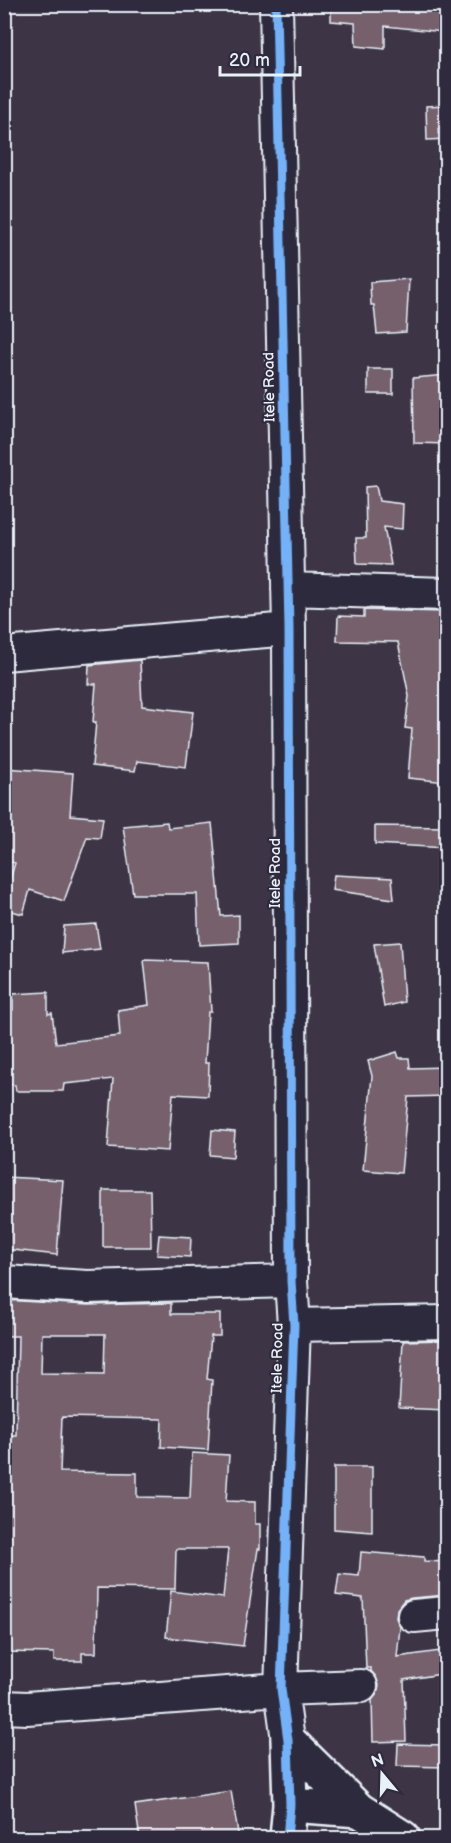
<svg xmlns="http://www.w3.org/2000/svg" width="451" height="1843" font-family="'Balsamiq Sans',sans-serif">
	<style>
		.building { fill: #75616c; stroke: #e8f1f8; stroke-width: 1.5; fill-rule: evenodd }
		.lines { fill: none; stroke-linecap: round; stroke-linejoin: round }
		.minor-casing { stroke: #e8f1f8; stroke-width: 36 }
		.tertiary-casing { stroke: #e8f1f8; stroke-width: 38 }
		.minor { stroke: #2f2a3d; stroke-width: 32 }
		.tertiary { stroke: #2f2a3d; stroke-width: 33 }
		.cycleway-casing { stroke: #2f2a3d; stroke-width: 13 }
		.cycleway { stroke: #73b2f8; stroke-width: 9 }
		.labels { text-anchor: middle; stroke-width: 4.5; stroke-linejoin: round; paint-order: stroke }
		.street-label { font-size: 15px; fill: #e8f1f8; stroke: #2f2a3d }
	</style>
	<rect width="100%" height="100%" fill="#3d3546"/>
	<filter id="ink" filterUnits="userSpaceOnUse"><feTurbulence type="fractalNoise" baseFrequency=".0167" numOctaves="2"/><feDisplacementMap in="SourceGraphic" scale="12" xChannelSelector="R" yChannelSelector="G"/><feConvolveMatrix kernelMatrix="1 2 1 2 8 2 1 2 1" color-interpolation-filters="sRGB"/></filter>
	<g filter="url(#ink)">
		<path class="building" d="M402 4H447L444 32 385 26V49L356 46 355 23 331 21V9Z
			M447 105V139L427 140 426 106Z
			M409 279 406 332 377 334 374 305H371L370 282Z
			M368 369H393V394H368Z
			M447 375V444L414 443 413 378Z
			M376 486 379 501 403 504 402 529 384 527 391 565 357 564 356 538H366L365 487Z
			M364 610 447 612V782L408 778 412 729 405 728 409 696 398 642 337 641 338 616 364 617Z
			M140 660 142 706 193 712 186 767 137 761 135 771 92 766 96 722H93L96 684H88L89 665Z
			M4 768 73 773 70 815 103 818 100 838 87 837 64 901 30 890 23 914 4 909V899L15 863 4 860Z
			M167 822 168 828 212 823 221 916 239 915V943L199 945 197 894H133L123 826Z
			M375 826 447 827V848L375 844Z
			M334 875 392 878 394 899 332 890Z
			M96 924 100 949 62 953 64 926Z
			M400 942 404 1002 384 1007 374 944Z
			M144 960 208 962 211 1012H208L205 1063H209L208 1096 173 1094 168 1151 108 1147 113 1079 64 1084 63 1091H16L15 1085 4 1084V1009L13 1010V994L48 992V1014L52 1013 56 1043 120 1036 118 1010 149 1005Z
			M397 1052 399 1058H409L410 1068 447 1067V1096L408 1097 401 1173 363 1170 372 1076 368 1061Z
			M212 1130 235 1132 233 1157 210 1155Z
			M4 1177 63 1180 57 1255 4 1249Z
			M103 1190H150L151 1247H103Z
			M159 1235 191 1237 190 1257 157 1255Z
			M4 1300 88 1305 171 1303V1314H220V1336H211L207 1379 212 1380 208 1450 161 1447 162 1419 62 1417 60 1472 137 1473V1497L190 1498 192 1453 229 1455 226 1501 255 1502V1524H260V1549H258L243 1646 166 1637 171 1591 223 1598 228 1549H176L175 1589 97 1588 96 1653H82V1661H54V1653L4 1652V1435H16L18 1336H4ZM42 1334H105L104 1374 41 1373Z
			M447 1340V1410L399 1408 403 1341Z
			M334 1467H372V1532L334 1529Z
			M361 1552 424 1557V1561L447 1562V1595L412 1598 404 1600 397 1609 396 1618 400 1627 397 1657 447 1650V1673L404 1680 406 1741 373 1742 372 1700 377 1694 379 1685 376 1677 371 1671V1668H366L363 1598 336 1595 339 1574 359 1576Z
			M398 1744 447 1745V1767L397 1766Z
			M231 1791 239 1839H140L135 1805Z"/>
		<g class="lines">
			<defs>
				<path id="minor" d="M276 4 289 629 291 1281 294 1325 281 1689 288 1740
					M288 589 446 594
					M4 654 289 629
					M4 1282 88 1287 291 1281
					M294 1325 446 1322
					M414 1616 446 1613
					M4 1707 27 1708 281 1689 361 1686"/>
				<path id="tertiary" d="M288 1740 359 1810 403 1838
					M290 1805 359 1810
					M287 1838 290 1805 288 1740"/>
			</defs>
			<use href="#minor" class="minor-casing"/>
			<use href="#tertiary" class="tertiary-casing"/>
			<use href="#minor" class="minor"/>
			<use href="#tertiary" class="tertiary"/>
			<defs>
				<path id="cycleway" d="M276 4 289 629 291 1281 294 1325 281 1689 288 1740 290 1805 287 1838"/>
			</defs>
			<use href="#cycleway" class="cycleway-casing"/>
			<use href="#cycleway" class="cycleway"/>
		</g>
	</g>
	<g class="labels">
		<g class="street-label">
			<text transform="translate(269 387) rotate(-91)" y="5">Itele Road</text>
			<text transform="translate(275 873) rotate(-90)" y="5">Itele Road</text>
			<text transform="translate(277 1358) rotate(-89)" y="5">Itele Road</text>
		</g>
	</g>
	<rect width="451" height="1843" fill="none" stroke="#2f2a3d" stroke-width="24"/>
	<rect x="12" y="12" width="427" height="1819" fill="none" stroke="#e8f1f8" stroke-width="2" filter="url(#ink)"/>
	<g transform="translate(382 1774) rotate(341)" stroke="#2f2a3d" stroke-width="4.5" paint-order="stroke">
	<path d="M0-4.5L10 22L0 15L-10 22Z" fill="#e8f1f8"/>
	<text y="-9" font-size="16" font-weight="bold" text-anchor="middle" fill="#e8f1f8">N</text>
	</g>
	<path d="M220 66v9h80v-9" fill="none" stroke="#e8f1f8" stroke-width="3"/>
	<text x="229" y="66" font-size="18" fill="#e8f1f8" stroke="#2f2a3d" stroke-width="4.5" paint-order="stroke">20 m</text>
</svg>
